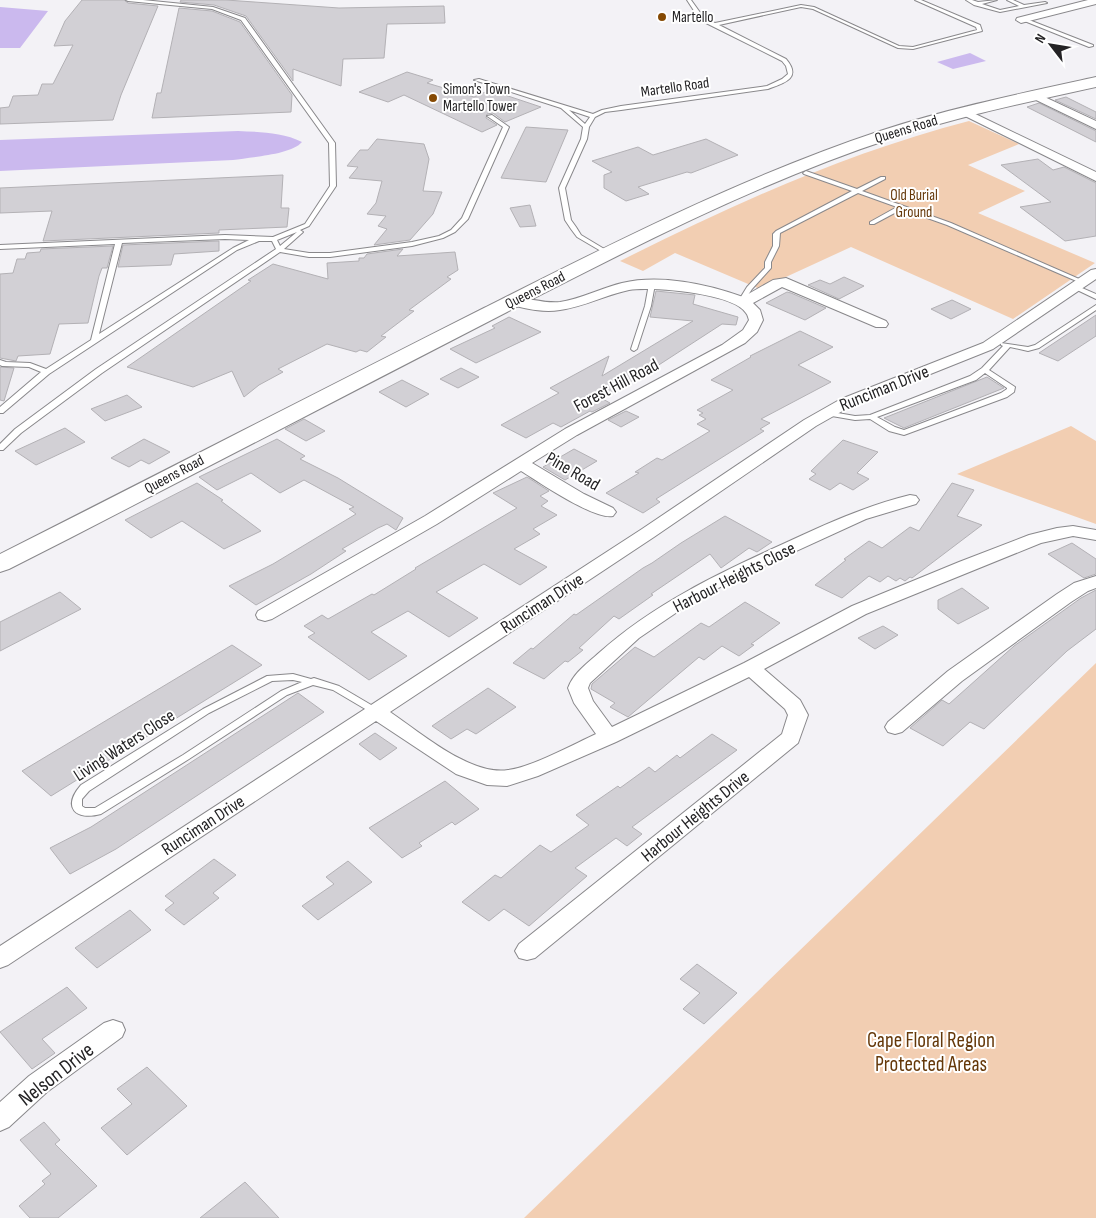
<svg xmlns="http://www.w3.org/2000/svg" width="1096" height="1218" font-family="'Sofia Sans Condensed',sans-serif">
	<style>
		.green { fill: #f2ceb2 }
		.water { fill: #cbb9ee }
		.building { fill: #d2d0d5; stroke: #b3b1b5 }
		.lines { fill: none; stroke-linecap: round; stroke-linejoin: round }
		.lane-casing { stroke: #89888b; stroke-width: 2 }
		.street-casing { stroke: #89888b; stroke-width: 2 }
		.secondary-casing { stroke: #89888b; stroke-width: 2 }
		.lane { fill: #fff; fill-rule: evenodd }
		.street { fill: #fff; fill-rule: evenodd }
		.secondary { fill: #fff; fill-rule: evenodd }
		.poi-dot { fill: #854903; stroke: #fff; stroke-width: 2 }
		.labels { text-anchor: middle; stroke-width: 4; stroke-linejoin: round; paint-order: stroke }
		.far-poi-label { font-size: 15px; fill: #242325; stroke: #fff; text-anchor: start }
		.far-street-label { font-size: 15px; fill: #242325; stroke: #fff }
		.far-park-label { font-size: 15px; fill: #653809; stroke: #fff }
		.street-label { font-size: 18px; fill: #242325; stroke: #fff }
		.near-park-label { font-size: 21px; fill: #653809; stroke: #fff }
		.near-street-label { font-size: 21px; fill: #242325; stroke: #fff }
	</style>
	<rect width="100%" height="100%" fill="#f3f2f6"/>
	<path class="green" d="M969 121 1019 144 968 165 1025 191 978 213 1095 263 1013 319 851 247 760 289 675 253 643 271 620 261C734 204 846 153 969 121Z
		M1071 426 1096 441V524L957 474Z
		M1096 663V1218H524Z"/>
	<path class="water" d="M0 7 48 11 20 48H0Z
		M970 53 986 61 953 69 937 62Z
		M238 131C260 132 282 132 302 142 291 155 250 157 233 160L0 171V140Z"/>
	<path class="building" d="M82 0H124L128 3 158 6 121 95 113 120 0 124V108L9 107 13 96 38 95 42 84H53L73 45 54 46 65 21Z
		M181 0H226L339 8 444 6 445 23 387 24 384 58 343 59 341 86 293 69V81L246 16 214 5 180 2Z
		M179 8 212 11 240 22 292 95 291 112 152 118 157 93H161Z
		M407 72 433 80 427 83 474 97 490 90 541 107 505 122 493 113 487 114 486 118 497 125 482 132 404 95 388 102 359 92Z
		M1066 97 1096 112V119L1055 100Z
		M1039 103 1096 131V142L1027 107Z
		M526 127 568 130 546 182 501 178Z
		M377 139 424 144 429 159 423 191 442 192 433 214 410 240 374 245 387 229 378 226 386 216 367 214 376 203 382 181 349 178 358 167 347 166 360 150H368Z
		M706 139 738 155 691 173 687 172 638 187 649 194 626 201 604 188V175L612 172 592 161 638 147 653 155Z
		M1038 159 1053 170 1064 167 1096 183V236L1065 241 1020 207 1051 202 1001 165Z
		M283 175 281 208H289L287 227 219 230V233L43 241 52 211 0 213V188Z
		M530 205 536 226 520 227 510 208Z
		M219 241V251L174 254 171 265 118 267 123 245Z
		M113 246 107 268H102L99 276 88 323 59 324 50 354 18 356 16 361 0 358V274L13 273 17 259H25L27 253 40 252 41 249Z
		M403 249 397 256 455 252 458 270 447 277 451 279 409 310 414 311 381 336 386 337 367 352 360 350 356 352 327 344 278 369 283 372 259 385 244 397 232 371 193 387 127 367 251 281 248 280 273 264 328 279 327 263 359 261V258H364L367 254Z
		M844 277 864 286 839 299 808 285 820 280 830 284Z
		M656 291 695 295 693 304 738 317 736 325 722 324 651 370 601 398 610 403 592 412 590 411 561 427 553 423 526 438 501 425 559 393 550 388 609 356 602 376 693 321 650 317Z
		M787 292 791 293 826 308 805 320 766 303Z
		M952 300 971 309 951 319 931 309Z
		M1096 315V336L1058 361 1039 353Z
		M509 317 541 332 476 363 450 349 495 328 492 326Z
		M800 331 833 347 798 365 831 382 761 419 770 423 760 429 764 431 656 499 660 502 643 513 606 493 639 473 635 472 657 458 662 460 710 431 697 424 706 419 699 415 703 413 697 410 733 390 711 380 751 357 750 356Z
		M0 367 14 368 4 401 0 400Z
		M461 368 479 377 458 388 440 379Z
		M987 377 1004 388 904 428 884 418Z
		M402 380 429 394 406 407 379 392Z
		M127 395 142 407 105 421 91 409Z
		M626 411 639 417 621 427 608 420Z
		M304 419 325 431 306 441 285 429Z
		M65 428 85 442 36 465 15 451Z
		M144 439 170 452 149 464 141 460 129 467 111 458Z
		M277 439 305 456 300 459 338 478 403 518 396 530 387 524 378 528 342 549 346 551 311 574 256 605 229 586 273 564 356 514 349 509 354 507 304 480 280 493 251 473 217 490 199 477Z
		M843 440 878 452 857 473 869 479 853 490 840 483 830 490 809 479 816 474 811 471Z
		M574 449 597 461 565 480 543 467Z
		M527 477 549 491 540 496 548 501 541 506 557 515 533 529 540 534 514 549 547 567 520 585 484 564 436 592 478 618 449 637 408 611 371 632 407 656 369 680 308 637 315 633 304 626 322 615 328 619 372 594 374 595 416 569 415 568 517 508 493 493Z
		M197 483 223 500 221 501 261 531 224 549 182 521 151 538 125 520Z
		M952 483 974 490 957 516 982 525 912 578 910 577 905 581 900 578 896 581 888 576 880 582 869 576 842 598 815 585 846 560 844 559 869 541 882 548 910 527 919 531Z
		M725 516 772 542 757 552 749 548 721 568 710 554 651 594 653 595 619 619 614 616 579 648 583 650 568 662 565 661 544 679 513 663 531 648 533 649 574 614 576 615 643 568 652 563 681 543Z
		M1072 543 1096 559V574L1084 578 1048 554Z
		M962 588 989 608 958 624 938 609V600Z
		M1096 590V629L1067 651 984 729 970 722 943 746 910 728 942 700 949 704 1014 646 1081 598Z
		M60 592 81 609 0 651V622Z
		M745 602 780 623 751 644 754 645 739 656 722 646 704 660 699 657 628 717 610 707 615 703 591 689 592 684 635 647 654 657 701 623 709 627Z
		M883 626 898 635 875 649 858 638Z
		M232 645 262 665 51 796 22 771Z
		M488 688 516 707 476 734 467 729 451 739 432 726Z
		M298 693 324 712 116 849 70 874 50 848 91 827Z
		M375 733 397 748 380 760 359 744Z
		M712 734 737 750 632 827 642 834 627 846 616 838 575 868 587 876 529 926 504 909 489 921 462 902 495 875 501 878 540 845 551 852 589 825 576 815 618 786 620 788 649 767 655 772 677 755 680 758Z
		M445 781 479 809 455 825 452 822 419 843 422 846 402 858 369 828Z
		M214 859 236 875 213 893 219 898 184 925 165 910 174 903 165 896Z
		M348 861 372 882 318 920 302 906 334 884 326 877Z
		M130 910 151 930 97 968 75 948Z
		M697 964 737 993 704 1024 683 1009 700 993 680 979Z
		M67 987 87 1008 42 1039 55 1053 32 1069 0 1032Z
		M147 1067 187 1106 127 1155 101 1128 132 1104 117 1089Z
		M44 1122 60 1140 55 1144 97 1186 58 1218H30L19 1206 45 1184 42 1181 51 1174 20 1140Z
		M245 1182 279 1218H200Z"/>
	<g class="lines">
		<defs>
			<path id="lane" d="M126 0H143L213 7 245 18 335 143 336 186 309 226 300 230 303 232 302 233 284 249 309 253H330L412 242 439 236 451 230 462 218 503 127 487 116 492 115 509 127 468 219 455 232 443 238 412 246 330 257H309L280 252 102 373 21 433 3 450H0V444L15 429 96 369 276 249 272 241H259L237 250 49 374 3 413H0V407L41 372 29 367 2 366 0 365V360L6 362 30 363 46 369 91 340 115 244 0 249V245L225 235 273 237 305 224 330 186 329 143 241 20 212 9 128 1ZM297 232 280 246 277 240ZM225 239 249 240 233 248 99 334 122 243Z
				M687 0H691L704 18 715 23 801 5 814 7 899 46 913 47 977 30 976 27 915 0H921L980 25 982 31 913 49 898 48 813 9 801 7 719 25 786 59C802 78 785 83 768 89L621 110 605 112 595 117 589 127 587 139 565 188 571 220 576 227 581 235 611 253 606 254 577 237 571 229 565 220 559 188 581 139 583 127 561 108 474 80 479 79 593 114 602 110 621 106 767 86 782 79 788 74 786 66 782 61 700 20ZM569 110 590 117 585 124Z
				M966 0H972L978 2 997 0 982 4 1000 10 1019 6 1007 0H1013L1024 5 1045 2 1047 3 1000 12 974 5Z
				M1024 18 1093 45V46L1089 47 1022 20V19Z
				M806 171 857 189 881 177H885V179L862 191 951 223 1086 282 1085 283H1081L947 225 902 209 874 224H870V222L897 207 858 193 780 233 779 246 771 262V268L752 289 744 301H740L739 300 747 287 765 268V262L773 246V234L776 231 852 191 804 174 803 173Z
				M652 282 655 284 651 306 637 349 634 351 632 350 631 349 645 306 649 284Z
				M1075 285 1096 294V299L1073 288V286Z
				M1096 305V310L1039 348 1028 351 1010 347 989 370 1015 387 1014 392 1007 397 904 435 889 431 870 419 855 420 826 415 822 413 826 411 855 416 870 415 970 376 982 368 1003 346 1001 345V343L1028 347 1035 345ZM985 373 1007 388V389L1001 393 904 430 895 427 877 417 976 380Z
				M293 674 311 679 314 678 339 686 378 709 380 711 378 713H372L333 690 313 685 287 695 189 759 101 814C75 821 62 807 81 785L203 709 267 676ZM293 680 302 682 281 691 183 755 95 808H85L82 806V799L89 791 209 713 272 681Z"/>
			<path id="street" d="M1088 0H1096V4L1021 23 1016 20 1017 18Z
				M1036 93 1096 121V129L1032 98 1030 96Z
				M965 109 1096 172V181L961 114 959 112Z
				M1096 269V279L993 349 853 405 816 426 654 537 390 712C420 732 470 776 508 770 532 767 572 745 596 734L574 703 568 688C574 672 588 663 600 652 654 604 717 574 783 544 824 525 865 506 910 495L916 496 919 500 916 504 866 519 735 579 689 604 639 638 590 683 588 688 593 701 612 727 744 663 852 606 959 562 1029 535 1057 528 1073 526 1096 530V540L1073 536 1041 543 866 614 764 669 800 700 808 715 798 743 535 958 527 960 519 958 515 951 519 944 782 734 788 715 785 709 749 677 616 742 538 776 507 786 487 785 456 774 376 721 8 965 0 968V946L642 529 804 420 841 399 983 343 1091 270Z
				M786 278 886 321 888 324 886 327H876L782 287 753 303 760 310 763 320 757 332 745 343 577 435 532 463 584 494 613 508 616 512 613 516C594 520 539 482 521 471L437 524 272 619 265 621 258 619 256 615 258 611 425 516 565 429 722 345 743 330 749 320C748 318 748 315 746 313 734 293 651 286 629 290 605 295 584 307 560 310 542 313 524 308 507 304L505 301 507 298C520 295 543 304 560 302 581 299 601 288 622 283 660 274 707 284 743 297L773 280Z
				M1096 576V588L1088 591 1071 602 962 681 902 732 895 734 888 732 885 727 888 722 948 671 1057 594 1074 583Z
				M113 1020 122 1023 125 1030 122 1037 47 1092 9 1127 0 1131V1102L29 1076 104 1023Z"/>
			<path id="secondary" d="M1096 77V87C1028 102 959 116 893 138 759 182 632 248 507 312 361 387 216 463 70 538L9 569 0 572V554C162 473 322 389 484 308 613 243 742 177 880 131 950 108 1023 93 1096 77Z"/>
		</defs>
		<use href="#lane" class="lane-casing"/>
		<use href="#street" class="street-casing"/>
		<use href="#secondary" class="secondary-casing"/>
		<use href="#lane" class="lane"/>
		<use href="#street" class="street"/>
		<use href="#secondary" class="secondary"/>
	</g>
	<g class="poi-dot">
		<circle cx="662" cy="17" r="5"/>
		<circle cx="433" cy="98" r="5"/>
	</g>
	<g class="labels">
		<g class="far-poi-label">
			<text x="672" y="22">Martello</text>
			<text x="443" y="94">Simon's Town<tspan x="443" dy="17">Martello Tower</tspan></text>
		</g>
		<g class="far-street-label">
			<text transform="translate(675 87) rotate(-8)" y="5">Martello Road</text>
			<text transform="translate(906 129) rotate(-17)" y="5">Queens Road</text>
			<text transform="translate(535 290) rotate(-27)" y="5">Queens Road</text>
			<text transform="translate(174 474) rotate(-28)" y="5">Queens Road</text>
		</g>
		<g class="far-park-label">
			<text x="914" y="200">Old Burial<tspan x="914" dy="17">Ground</tspan></text>
		</g>
		<g class="street-label">
			<text transform="translate(616 385) rotate(-28)" y="6">Forest Hill Road</text>
			<text transform="translate(884 388) rotate(-22)" y="6">Runciman Drive</text>
			<text transform="translate(573 471) rotate(30)" y="6">Pine Road</text>
			<text transform="translate(734 577) rotate(-27)" y="6">Harbour Heights Close</text>
			<text transform="translate(542 603) rotate(-33)" y="6">Runciman Drive</text>
			<text transform="translate(124 745) rotate(-33)" y="6">Living Waters Close</text>
			<text transform="translate(695 816) rotate(-39)" y="6">Harbour Heights Drive</text>
			<text transform="translate(203 825) rotate(-33)" y="6">Runciman Drive</text>
		</g>
		<g class="near-park-label">
			<text x="931" y="1047">Cape Floral Region<tspan x="931" dy="24">Protected Areas</tspan></text>
		</g>
		<g class="near-street-label">
			<text transform="translate(56 1074) rotate(-38)" y="7">Nelson Drive</text>
		</g>
	</g>
	<g transform="translate(1051 45) rotate(301)" stroke="#ffffff" stroke-width="4" paint-order="stroke">
	<path d="M0-4L9 19L0 12L-9 19Z" fill="#242325"/>
	<text y="-8" font-size="14" font-weight="bold" text-anchor="middle" fill="#242325">N</text>
	</g>
</svg>
